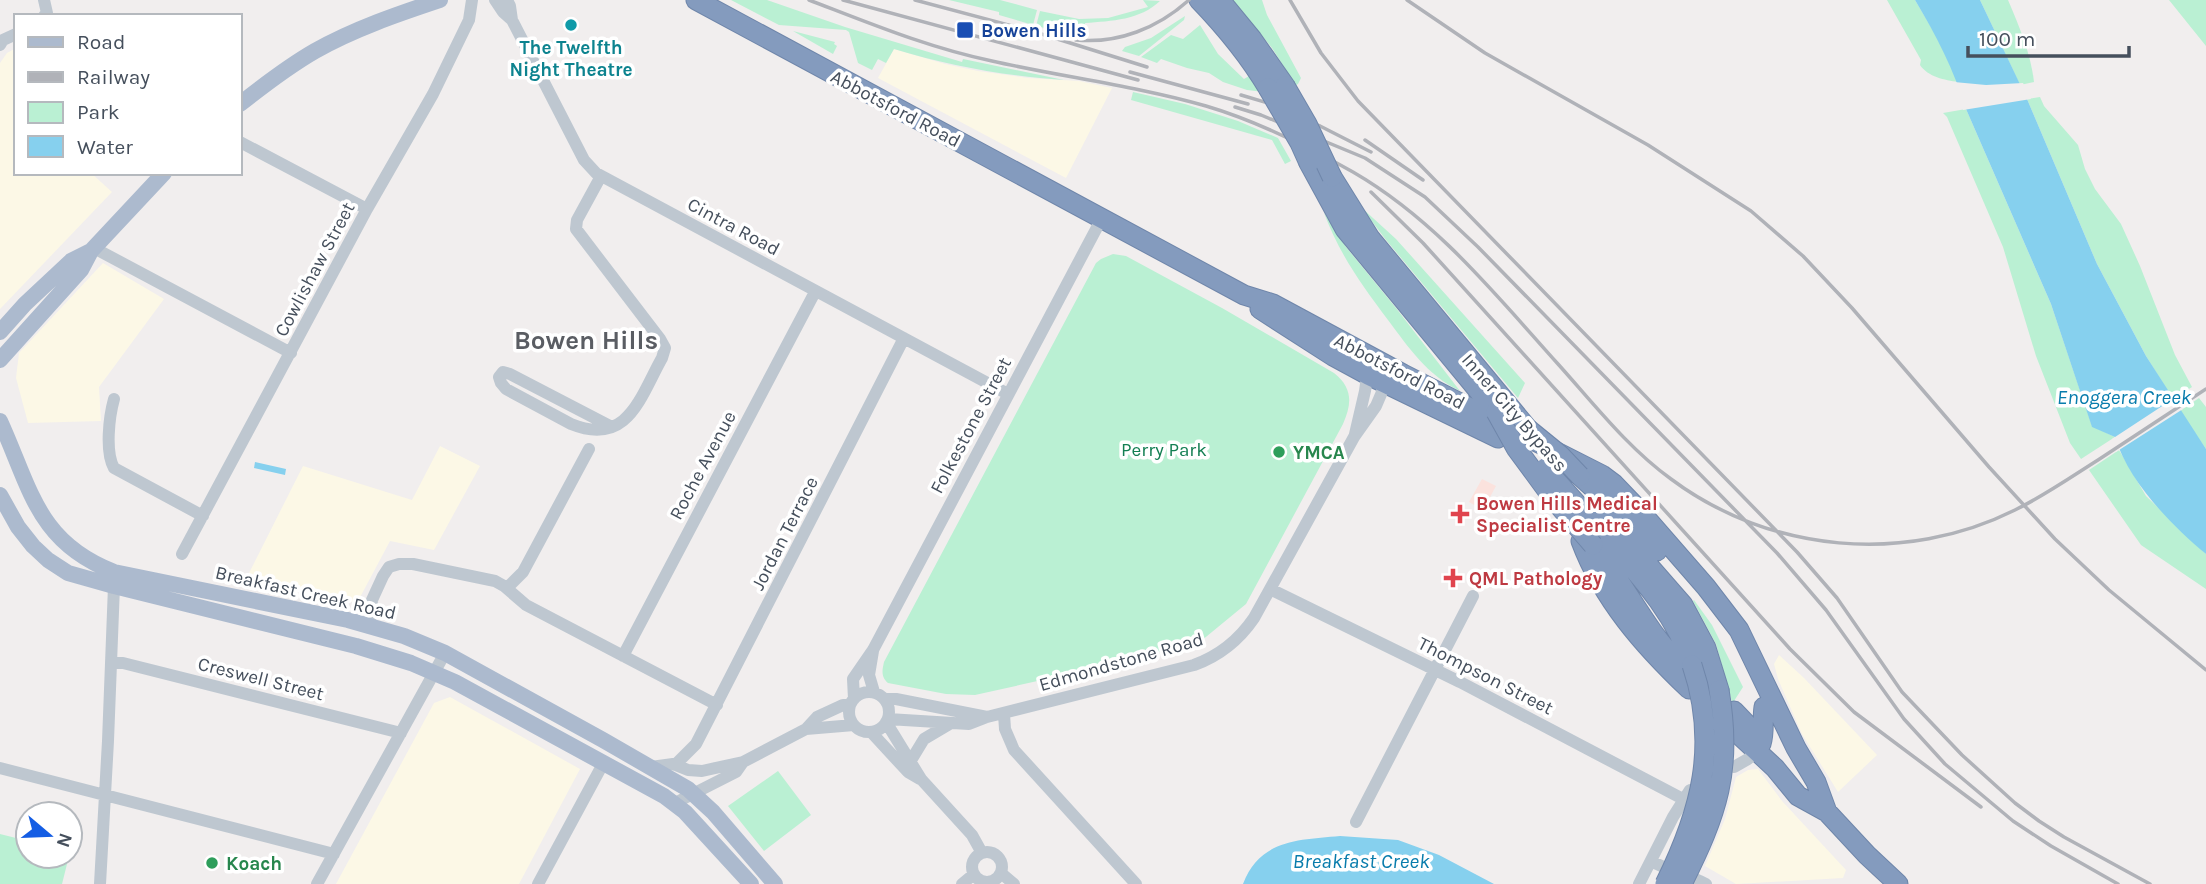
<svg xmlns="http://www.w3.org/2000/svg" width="2206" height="884" font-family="Karla,sans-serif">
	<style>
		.commercial { fill: #fcf8e6 }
		.medical { fill: #fbe2dd }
		.green { fill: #baf0d3 }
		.water { fill: #86d0ee }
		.pier { fill: #f1eeee }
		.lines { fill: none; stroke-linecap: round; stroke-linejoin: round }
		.highway-casing { stroke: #6f86aa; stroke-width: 21 }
		.minor { stroke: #bec7d0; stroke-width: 12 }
		.major { stroke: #acbace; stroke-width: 16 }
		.highway { stroke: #849bbe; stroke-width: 19 }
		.rail { stroke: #b0b2b8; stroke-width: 3.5 }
		.highway-bridge-casing { stroke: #6f86aa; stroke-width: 21; stroke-linecap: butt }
		.highway-bridge { stroke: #849bbe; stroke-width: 19 }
		.culture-dot { fill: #0f9aa8; stroke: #fff; stroke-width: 2.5 }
		.transit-dot { fill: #1a4fb4; stroke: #fff; stroke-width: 2.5 }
		.leisure-dot { fill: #2e9e5b; stroke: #fff; stroke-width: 2.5 }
		.health-dot { fill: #e0444e; stroke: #fff; stroke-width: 2.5 }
		.labels { text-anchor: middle; stroke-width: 7; stroke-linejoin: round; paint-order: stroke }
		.transit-label { font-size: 19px; font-weight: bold; fill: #164399; stroke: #fff; text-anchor: start }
		.culture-label { font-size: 19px; font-weight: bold; fill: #0d838f; stroke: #fff }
		.street-label { font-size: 19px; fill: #454f5c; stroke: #fff }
		.park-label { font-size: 19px; fill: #147f53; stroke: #fff }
		.leisure-label { font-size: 19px; font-weight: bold; fill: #27864d; stroke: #fff; text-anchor: start }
		.health-label { font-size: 19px; font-weight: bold; fill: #be3a42; stroke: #fff; text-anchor: start }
		.water-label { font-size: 21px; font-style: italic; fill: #087cac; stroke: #fff }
		.district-label { font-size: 26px; font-weight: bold; fill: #5a5d63; stroke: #fff }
	</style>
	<rect width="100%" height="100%" fill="#f1eeee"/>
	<path class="commercial" d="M16 48V173H91L112 192 0 309V63L7 53Z
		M894 49 945 64 978 71 1028 78 1079 81 1112 88 1066 178 878 78Z
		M103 263 164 299 99 387 101 421 28 423 16 378 19 353Z
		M440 446 480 466 434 550 390 541 357 603 246 579 303 466 412 500Z
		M1779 655 1804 678 1877 755 1838 792 1802 734 1778 679 1774 664Z
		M450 697 580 769 519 884H336L434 703Z
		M1758 769 1782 801 1846 870 1843 878 1736 884 1705 866 1725 819 1736 777 1748 770Z"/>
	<path class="medical" d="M1482 479 1496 486 1483 510 1469 502Z"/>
	<path class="green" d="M731 0H767L845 27 962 62 963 59 1064 80C1005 76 950 66 894 49L886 63 878 59 872 70 858 63 849 32 846 30 779 25Z
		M949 0H1000L1037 10 1033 25 999 15V12Z
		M1143 0 1160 1C1140 20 1112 21 1085 23L1086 35 1070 34 1036 26 1040 11 1079 19 1108 18 1148 7Z
		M1233 0H1262L1267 15 1301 78 1298 84 1281 94 1247 90 1223 82 1209 73 1187 68 1161 59 1157 63 1141 57 1171 35 1183 39 1200 25 1218 54 1244 79 1249 76 1256 87 1279 90 1293 81 1272 48Z
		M1887 0H1915L1937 37 1958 82C1945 80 1928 77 1920 65L1921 60Z
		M1980 0H2008C2019 26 2031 54 2034 82L2020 85Z
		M2169 0H2206V46Z
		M1185 16 1184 20 1139 56 1122 51 1125 47 1151 38Z
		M793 31 835 42 834 44 837 46 833 54Z
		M1133 92 1185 104 1238 121 1278 138 1291 161 1285 164 1272 140 1131 100Z
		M2040 97 2044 106 2078 145 2085 169 2095 189 2121 224 2140 266 2175 355 2192 387 2173 399 2146 356 2097 264 2027 99Z
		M1966 109 2051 304 2092 426 2115 437 2081 459 2070 443 2036 356 2003 247 1947 117 1943 113Z
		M1362 208 1396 239 1525 383 1518 398 1386 240Z
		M1324 213 1346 247 1396 308 1460 391C1427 375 1409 348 1388 320 1361 284 1340 255 1324 213Z
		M1113 254 1126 256 1222 308 1334 373C1353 388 1352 404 1343 424L1246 604 1201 641 1105 666 975 695 946 694 888 683C881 677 882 671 884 662L1096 263 1101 259Z
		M2199 398 2206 407V449L2180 411Z
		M2119 450 2146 496 2206 554V589L2141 545 2089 470Z
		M1694 600 1712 625 1743 687 1734 701 1732 702 1716 644 1693 601Z
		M778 771 811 815 764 851 728 806Z
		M0 834 28 841V856H69L62 884H0Z"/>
	<path class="water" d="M1915 0H1980L2027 99 2097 264 2146 356 2206 449V554C2170 524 2129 482 2115 437L2092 427 2051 304 1966 109C1954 70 1936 35 1915 0Z
		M255 462 286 469 285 475 254 468Z
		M1340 836 1398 840 1439 855 1494 884H1243C1260 839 1299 840 1340 836Z"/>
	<path class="pier" d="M1954 82 1986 85 2023 83 2031 99 1963 110Z
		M2176 397 2183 409 2116 452 2112 439Z"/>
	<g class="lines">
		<defs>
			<path id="highway" d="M696 0 1244 295 1273 304 1403 374 1602 475 1614 484 1639 510 1706 587 1739 630 1796 748 1816 782 1827 812
				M1199 0C1225 27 1249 56 1268 88
				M1220 0 1252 39 1285 86
				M1309 163 1345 229 1496 412
				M1332 177 1370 238 1528 429
				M1260 309 1333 356 1368 375 1498 438
				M1580 476 1621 513 1657 551
				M1594 503 1683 605 1706 648 1719 690
				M1591 520C1629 565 1674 608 1692 665
				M1581 541C1603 600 1644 646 1689 689
				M1593 545C1625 583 1644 629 1680 664
				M1734 711 1760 738
				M1735 731 1775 768 1798 796 1827 812 1867 855 1898 884
				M1761 744C1765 731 1762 720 1764 707"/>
		</defs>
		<use href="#highway" class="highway-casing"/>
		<path class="minor" d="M44 0 47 13 44 16
			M495 0 503 12 512 20
			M507 0 510 6 512 20 584 160 596 173 1008 394
			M0 45 3 40 16 34
			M240 142 367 209
			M601 176 577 220 576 229 660 339 665 348 662 358C640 397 628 447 571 424L506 389 501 383 499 377 503 372 510 374 612 427
			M94 248 291 353
			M114 399C109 417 105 452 114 468L203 516
			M1355 434 1365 391 1368 369
			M182 554 367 209 433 94 469 20 472 0
			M507 588 523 572 589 449
			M1270 589 1460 682 1683 799
			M370 626 372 600 383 576 389 567 399 564H413L495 581 504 586 526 605 717 705
			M873 651 869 675 874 692
			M623 656 815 292
			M111 663H123L401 733
			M849 712a20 20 0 1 1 40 0a20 20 0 1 1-40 0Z
			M854 699 853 679 873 650 1102 218
			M885 699H896L987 717
			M1004 714 1005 729 1014 750 1136 884
			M888 719 969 724 987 717 1194 665C1219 656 1239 640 1254 618L1354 437 1376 406 1382 392 1383 376
			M886 722 921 779 972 835 982 853
			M806 729 854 725
			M871 732 908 772 920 779
			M910 762 924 739 951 723
			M675 765 696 744 904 338
			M651 767 673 764 688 770 702 771 743 762 806 729 817 717 843 705H850
			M1734 767 1748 759 1757 750
			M0 768 334 854
			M675 803 736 772 743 762
			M1356 822 1473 596
			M972 867a15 15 0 1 1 30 0a15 15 0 1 1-30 0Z
			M1651 861C1669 871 1688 875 1706 884
			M1001 873 1014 884
			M100 884 108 741 114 586
			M317 884 445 653
			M538 884 604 762
			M962 884 974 874
			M1639 884 1673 817 1690 790"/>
		<path class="major" d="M240 104C264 85 289 66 315 51 354 29 398 14 440 0
			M0 332 25 304 71 261 91 251
			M0 360 81 270 91 251 164 173
			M0 421C31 489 37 542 114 572L348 620 404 636 445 653 603 740 688 789 713 812 775 884
			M0 495 18 527 33 546 48 560 68 573 114 586 356 646 411 663 455 682 664 796 685 812 751 884"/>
		<use href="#highway" class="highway"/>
		<path class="rail" d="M809 0C869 23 929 48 992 61 1063 77 1136 86 1206 106 1257 121 1307 146 1353 172 1436 220 1495 294 1558 364 1594 404 1628 448 1671 479 1770 553 1905 565 2015 510 2044 496 2071 477 2098 460 2134 436 2170 413 2206 389
			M843 0 1138 80
			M915 0 1035 32 1147 67
			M1290 0 1321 53 1358 101 1797 552 1837 598 1902 692 1962 755 2015 803 2039 821 2064 837 2150 884
			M1407 0 1485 53 1648 145 1751 211 1803 256 1852 308 1989 467 2055 539 2109 590 2206 670
			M1076 40C1118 44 1158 28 1189 0
			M1130 72 1248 104
			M1241 95 1288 109
			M1235 107 1261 115 1365 158 1425 197 1478 247 1777 553 1826 610 1904 719 1945 764 2013 821 2051 846 2118 884
			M1275 111 1320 126 1371 152
			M1365 140 1423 180
			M1371 192 1423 243 1790 649 1854 712 1981 807"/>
		<defs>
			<path id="highway-bridge" d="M1285 86 1307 124 1332 177
				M1268 88 1300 143 1309 163
				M1496 412 1516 448 1555 501 1593 545
				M1528 429 1560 455 1580 476
				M1545 468 1591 520
				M1665 884C1701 811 1719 745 1692 665
				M1682 884C1717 814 1733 770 1719 690"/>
		</defs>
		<use href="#highway-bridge" class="highway-bridge-casing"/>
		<use href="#highway-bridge" class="highway-bridge"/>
	</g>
	<circle class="culture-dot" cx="571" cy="25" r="7"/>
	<rect class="transit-dot" x="956" y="21" width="18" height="18" rx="3.5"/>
	<g class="leisure-dot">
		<circle cx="1279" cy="452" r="7"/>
		<circle cx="212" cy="863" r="7"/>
	</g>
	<g class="health-dot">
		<path d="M1456.5 503.5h7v7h7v7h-7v7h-7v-7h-7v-7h7z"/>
		<path d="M1449.5 567.5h7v7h7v7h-7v7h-7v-7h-7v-7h7z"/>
	</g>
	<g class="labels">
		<g class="transit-label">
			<text x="981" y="37">Bowen Hills</text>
		</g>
		<g class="culture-label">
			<text x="571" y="54">The Twelfth<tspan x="571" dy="22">Night Theatre</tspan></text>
		</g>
		<g class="street-label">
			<text transform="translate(896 108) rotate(28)" y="7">Abbotsford Road</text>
			<text transform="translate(734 226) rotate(28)" y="7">Cintra Road</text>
			<text transform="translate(314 269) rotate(-62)" y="7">Cowlishaw Street</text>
			<text transform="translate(1400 371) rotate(27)" y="7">Abbotsford Road</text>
			<text transform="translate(1515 412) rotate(49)" y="7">Inner City Bypass</text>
			<text transform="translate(970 425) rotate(-62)" y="7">Folkestone Street</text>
			<text transform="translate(702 465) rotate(-62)" y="7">Roche Avenue</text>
			<text transform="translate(784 533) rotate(-63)" y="7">Jordan Terrace</text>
			<text transform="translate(306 592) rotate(13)" y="7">Breakfast Creek Road</text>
			<text transform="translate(1121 661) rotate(-16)" y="7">Edmondstone Road</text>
			<text transform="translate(1486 675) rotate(27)" y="7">Thompson Street</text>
			<text transform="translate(261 678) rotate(14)" y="7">Creswell Street</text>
		</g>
		<g class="park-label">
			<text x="1164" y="456">Perry Park</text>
		</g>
		<g class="leisure-label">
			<text x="1293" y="459">YMCA</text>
			<text x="226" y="870">Koach</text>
		</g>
		<g class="health-label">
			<text x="1476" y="510">Bowen Hills Medical<tspan x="1476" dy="22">Specialist Centre</tspan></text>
			<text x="1469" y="585">QML Pathology</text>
		</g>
		<g class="water-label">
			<text x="2124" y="404">Enoggera Creek</text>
			<text x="1361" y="868">Breakfast Creek</text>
		</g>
		<g class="district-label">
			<text x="586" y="349">Bowen Hills</text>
		</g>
	</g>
	<rect x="14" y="14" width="228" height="161" fill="#ffffff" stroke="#b5b9be" stroke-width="2"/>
	<rect x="28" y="37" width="35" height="10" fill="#acbace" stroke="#b5b9be" stroke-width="2"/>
	<text x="77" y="49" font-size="21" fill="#454f5c">Road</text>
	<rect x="28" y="72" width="35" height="10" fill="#b0b2b8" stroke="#b5b9be" stroke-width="2"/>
	<text x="77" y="84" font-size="21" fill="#454f5c">Railway</text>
	<rect x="28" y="102" width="35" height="21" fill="#baf0d3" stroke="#b5b9be" stroke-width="2"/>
	<text x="77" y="119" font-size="21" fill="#454f5c">Park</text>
	<rect x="28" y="136" width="35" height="21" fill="#86d0ee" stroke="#b5b9be" stroke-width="2"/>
	<text x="77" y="154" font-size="21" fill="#454f5c">Water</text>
	<g transform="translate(49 835) rotate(109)"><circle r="33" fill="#ffffff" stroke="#b5b9be" stroke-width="2"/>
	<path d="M0-5L12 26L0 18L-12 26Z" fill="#145de4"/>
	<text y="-10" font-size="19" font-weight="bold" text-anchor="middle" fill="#454f5c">N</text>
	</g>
	<path d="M1968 46v10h161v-10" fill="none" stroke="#454f5c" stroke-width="3.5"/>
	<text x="1979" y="46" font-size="21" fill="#454f5c" stroke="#ffffff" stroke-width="5" paint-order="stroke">100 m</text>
</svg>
